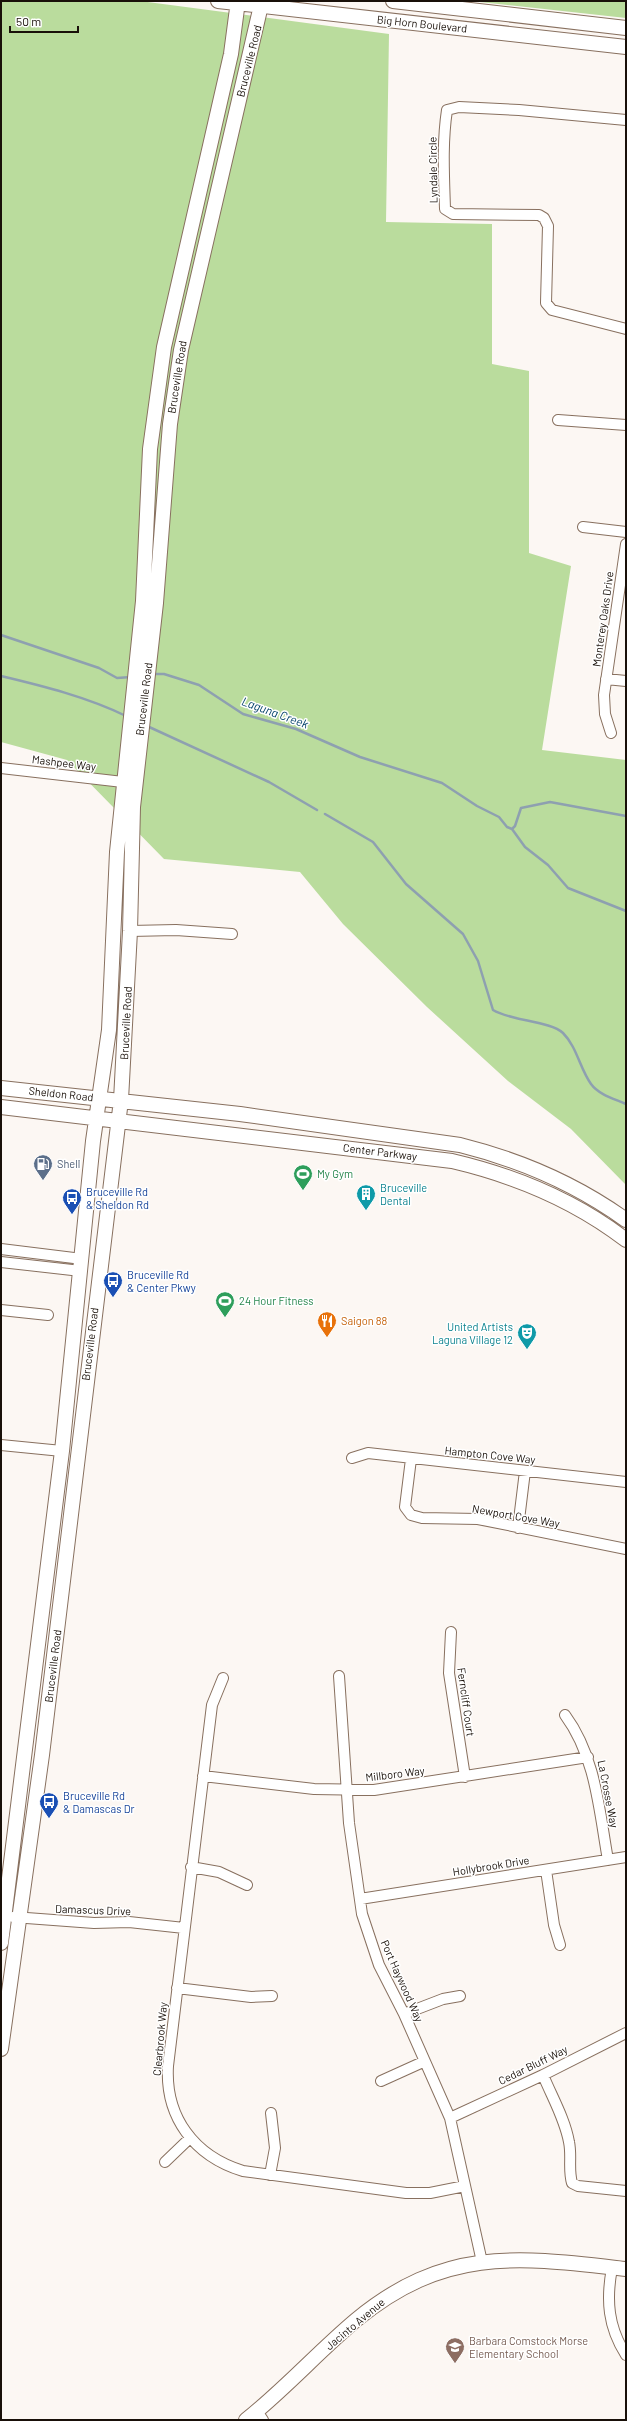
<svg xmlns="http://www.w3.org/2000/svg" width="627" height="2421" font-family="Barlow,sans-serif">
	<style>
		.green { fill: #badc9d }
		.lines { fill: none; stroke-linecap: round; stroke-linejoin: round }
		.stream { stroke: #8ea0b0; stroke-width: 2.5 }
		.street-casing { stroke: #88705f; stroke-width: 12 }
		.secondary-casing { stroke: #88705f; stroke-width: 16 }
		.street { stroke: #fff; stroke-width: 10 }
		.secondary { stroke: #fff; stroke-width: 14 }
		.labels { text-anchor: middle; stroke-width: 3; stroke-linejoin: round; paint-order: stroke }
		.street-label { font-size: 11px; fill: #191009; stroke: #fff }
		.service-label { font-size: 11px; fill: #4e5e75; stroke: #fff; text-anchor: start }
		.leisure-label { font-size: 11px; fill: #27864d; stroke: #fff; text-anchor: start }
		.culture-label { font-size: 11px; fill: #0d838f; stroke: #fff; text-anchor: start }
		.transit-label { font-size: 11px; fill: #164399; stroke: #fff; text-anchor: start }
		.food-label { font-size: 11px; fill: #c56008; stroke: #fff; text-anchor: start }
		.education-label { font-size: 11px; fill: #785e54; stroke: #fff; text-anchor: start }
		.water-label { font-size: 12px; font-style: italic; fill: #04426a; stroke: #fff }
	</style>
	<rect width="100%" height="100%" fill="#fcf7f3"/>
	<path class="green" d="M1 1H140L389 34 386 222 492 224V364L529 371V553L571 566 542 750 626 760V1185L571 1129 508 1081 427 1007 343 924 300 872 164 859 67 760 1 742Z
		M471 1H626V18Z"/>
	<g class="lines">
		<path class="stream" d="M1 635 99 668 117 678 131 677
			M153 674H164L199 685 243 714 296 729 360 757 442 783 477 806 499 817 507 827 512 829 515 826 521 808 550 802 626 816
			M1 676C43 686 87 697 126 716
			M147 726 269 782 317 810
			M325 814 373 842 406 884 463 934 478 961 493 1010C511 1021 550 1021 563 1033 577 1047 580 1069 591 1084 599 1095 615 1099 626 1104
			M512 829 525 847 548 865 568 888 626 911"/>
		<defs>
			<path id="street" d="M626 120 519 110 459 107 447 110C442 143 444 176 445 209L453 214 539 215 544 218 548 226 546 303 552 310 626 329
				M558 420 626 425
				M583 527 626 532
				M606 679 626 681
				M611 733 605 714 604 695 626 544
				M1 768 123 782
				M130 931 176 930 232 934
				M1 1249 82 1259
				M1 1262 81 1271
				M1 1310 48 1315
				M1 1445 62 1451
				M352 1458 368 1453 626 1482
				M411 1459 405 1507 411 1515 422 1518 478 1519 626 1549
				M518 1528 525 1471
				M451 1632 449 1673 465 1777
				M339 1676 349 1823 362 1914 379 1965 404 2014 450 2118 482 2262
				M223 1678 212 1705 168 2066C165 2117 194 2156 243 2171L406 2193H430L465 2186
				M565 1715C596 1757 599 1810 608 1860
				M203 1776 314 1789 374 1790 588 1757
				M191 1867 219 1872 247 1885
				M546 1870 554 1925 560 1945
				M360 1899 626 1857
				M13 1917 94 1923 129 1922 184 1928
				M177 1988 251 1997 272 1996
				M404 2014 443 1999 460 1996
				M543 2075C552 2097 565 2119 569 2142 572 2156 568 2169 572 2183L578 2186 626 2191
				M381 2081 423 2062
				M450 2118 543 2075 626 2033
				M165 2162 190 2138
				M270 2175 275 2148 271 2113
				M612 2268C606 2300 608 2327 626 2355
				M257 2411 263 2420"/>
			<path id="secondary" d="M218 1 626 47
				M393 1 626 28
				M1 1088 240 1114 460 1145C520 1160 576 1184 626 1220
				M1 1107 452 1161C516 1176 574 1200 626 1240
				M1 1943 62 1451 93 1141 109 1030 117 852 143 601 150 449 164 347 231 54 238 1
				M1 2049 42 1755 121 1100 130 931 133 807 156 603 170 424 181 350 262 1
				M246 2420C285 2389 318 2352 356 2320 446 2246 519 2257 626 2269"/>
		</defs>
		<use href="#street" class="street-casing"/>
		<use href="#secondary" class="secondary-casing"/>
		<use href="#street" class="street"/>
		<use href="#secondary" class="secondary"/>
	</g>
	<defs>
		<symbol id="fuel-pin" viewBox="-11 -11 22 30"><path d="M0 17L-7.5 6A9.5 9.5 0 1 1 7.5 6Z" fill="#5c6f8a" stroke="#fff"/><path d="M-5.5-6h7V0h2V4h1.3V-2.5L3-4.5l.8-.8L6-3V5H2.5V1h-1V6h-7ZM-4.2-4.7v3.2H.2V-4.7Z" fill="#fff"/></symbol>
		<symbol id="stadium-pin" viewBox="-11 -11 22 30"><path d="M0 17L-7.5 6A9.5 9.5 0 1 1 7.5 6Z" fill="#2e9e5b" stroke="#fff"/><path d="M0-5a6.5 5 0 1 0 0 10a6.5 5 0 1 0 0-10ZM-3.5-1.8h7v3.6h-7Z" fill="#fff"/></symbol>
		<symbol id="building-pin" viewBox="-11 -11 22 30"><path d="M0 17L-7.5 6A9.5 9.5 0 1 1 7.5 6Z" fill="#0f9aa8" stroke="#fff"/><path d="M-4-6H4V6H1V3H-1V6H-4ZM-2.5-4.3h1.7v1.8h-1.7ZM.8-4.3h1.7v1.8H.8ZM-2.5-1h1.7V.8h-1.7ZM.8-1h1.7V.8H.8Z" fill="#fff"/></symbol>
		<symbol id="bus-pin" viewBox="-11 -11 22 30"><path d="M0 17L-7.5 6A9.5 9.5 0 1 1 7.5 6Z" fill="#1a4fb4" stroke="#fff"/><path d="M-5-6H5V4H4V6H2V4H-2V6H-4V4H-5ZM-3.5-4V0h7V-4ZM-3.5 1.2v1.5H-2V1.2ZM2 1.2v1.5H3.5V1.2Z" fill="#fff"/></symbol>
		<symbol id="restaurant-pin" viewBox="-11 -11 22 30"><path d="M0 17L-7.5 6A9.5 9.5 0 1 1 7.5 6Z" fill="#e8710a" stroke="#fff"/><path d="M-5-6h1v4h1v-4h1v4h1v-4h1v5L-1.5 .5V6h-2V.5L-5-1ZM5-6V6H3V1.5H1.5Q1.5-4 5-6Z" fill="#fff"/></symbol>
		<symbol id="theatre-pin" viewBox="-11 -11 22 30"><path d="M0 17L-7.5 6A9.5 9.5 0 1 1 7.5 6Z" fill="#0f9aa8" stroke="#fff"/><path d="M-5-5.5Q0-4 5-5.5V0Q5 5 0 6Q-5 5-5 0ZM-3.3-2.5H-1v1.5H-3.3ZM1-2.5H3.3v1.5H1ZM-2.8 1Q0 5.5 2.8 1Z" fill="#fff"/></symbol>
		<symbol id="school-pin" viewBox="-11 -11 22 30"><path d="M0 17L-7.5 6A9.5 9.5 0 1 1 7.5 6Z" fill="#8d6e63" stroke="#fff"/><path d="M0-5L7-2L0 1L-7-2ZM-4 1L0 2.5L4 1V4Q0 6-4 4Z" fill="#fff"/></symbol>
	</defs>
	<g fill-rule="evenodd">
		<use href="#fuel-pin" x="32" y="1153" width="22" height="30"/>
		<use href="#stadium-pin" x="292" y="1163" width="22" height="30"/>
		<use href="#building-pin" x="355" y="1183" width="22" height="30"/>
		<use href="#bus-pin" x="61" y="1187" width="22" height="30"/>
		<use href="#bus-pin" x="102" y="1270" width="22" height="30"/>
		<use href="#stadium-pin" x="214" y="1290" width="22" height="30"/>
		<use href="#restaurant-pin" x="316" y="1310" width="22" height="30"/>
		<use href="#theatre-pin" x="516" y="1322" width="22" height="30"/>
		<use href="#bus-pin" x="38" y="1791" width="22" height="30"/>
		<use href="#school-pin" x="444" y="2336" width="22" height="30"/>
	</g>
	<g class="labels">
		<g class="street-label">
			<text transform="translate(422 24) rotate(6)" y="4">Big Horn Boulevard</text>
			<text transform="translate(249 61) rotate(-76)" y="4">Bruceville Road</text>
			<text transform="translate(433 170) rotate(-91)" y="4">Lyndale Circle</text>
			<text transform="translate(177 377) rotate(-81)" y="4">Bruceville Road</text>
			<text transform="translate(603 619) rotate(-82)" y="4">Monterey Oaks Drive</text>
			<text transform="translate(144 699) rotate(-83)" y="4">Bruceville Road</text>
			<text transform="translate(64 763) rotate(7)" y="4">Mashpee Way</text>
			<text transform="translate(126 1023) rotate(-87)" y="4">Bruceville Road</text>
			<text transform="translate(61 1094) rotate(6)" y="4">Sheldon Road</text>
			<text transform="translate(380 1152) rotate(7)" y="4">Center Parkway</text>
			<text transform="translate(90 1344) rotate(-83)" y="4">Bruceville Road</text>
			<text transform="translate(490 1455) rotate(6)" y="4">Hampton Cove Way</text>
			<text transform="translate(516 1516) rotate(10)" y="4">Newport Cove Way</text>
			<text transform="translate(53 1666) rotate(-83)" y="4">Bruceville Road</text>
			<text transform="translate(466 1702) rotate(82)" y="4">Ferncliff Court</text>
			<text transform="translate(395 1774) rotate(-7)" y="4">Millboro Way</text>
			<text transform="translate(608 1794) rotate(79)" y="4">La Crosse Way</text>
			<text transform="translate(491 1866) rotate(-9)" y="4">Hollybrook Drive</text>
			<text transform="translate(93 1910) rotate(2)" y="4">Damascus Drive</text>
			<text transform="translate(402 1981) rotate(66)" y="4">Port Haywood Way</text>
			<text transform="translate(160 2039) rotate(-85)" y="4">Clearbrook Way</text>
			<text transform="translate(533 2065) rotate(-26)" y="4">Cedar Bluff Way</text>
			<text transform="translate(355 2324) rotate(-40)" y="4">Jacinto Avenue</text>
		</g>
		<g class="service-label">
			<text x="57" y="1168">Shell</text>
		</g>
		<g class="leisure-label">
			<text x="317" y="1178">My Gym</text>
			<text x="239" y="1305">24 Hour Fitness</text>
		</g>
		<g class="culture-label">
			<text x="380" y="1192">Bruceville<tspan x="380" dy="13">Dental</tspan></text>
			<text x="513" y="1331" text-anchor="end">United Artists<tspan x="513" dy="13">Laguna Village 12</tspan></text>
		</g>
		<g class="transit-label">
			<text x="86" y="1196">Bruceville Rd<tspan x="86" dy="13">&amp; Sheldon Rd</tspan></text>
			<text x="127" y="1279">Bruceville Rd<tspan x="127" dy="13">&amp; Center Pkwy</tspan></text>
			<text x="63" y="1800">Bruceville Rd<tspan x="63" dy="13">&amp; Damascas Dr</tspan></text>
		</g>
		<g class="food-label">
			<text x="341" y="1325">Saigon 88</text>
		</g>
		<g class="education-label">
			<text x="469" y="2345">Barbara Comstock Morse<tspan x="469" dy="13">Elementary School</tspan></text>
		</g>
		<g class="water-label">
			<text transform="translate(275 713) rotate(20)" y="4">Laguna Creek</text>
		</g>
	</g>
	<rect width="627" height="2421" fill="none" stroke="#191009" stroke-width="4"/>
	<path d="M10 26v6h68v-6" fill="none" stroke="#191009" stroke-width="2"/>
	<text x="16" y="26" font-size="12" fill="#191009" stroke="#ffffff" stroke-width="3" paint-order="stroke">50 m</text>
</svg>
